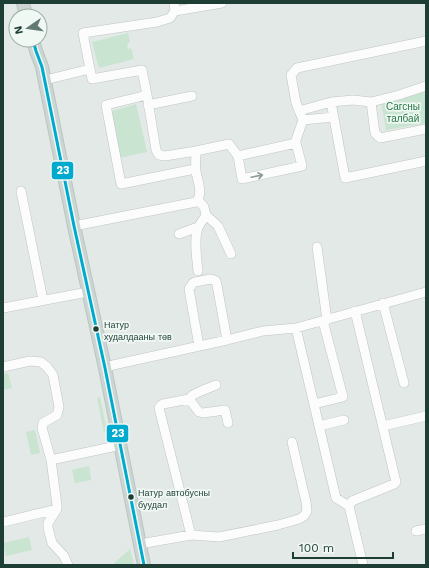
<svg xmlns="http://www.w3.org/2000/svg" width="429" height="568" font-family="'Work Sans',sans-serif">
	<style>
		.green { fill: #c9e4d1 }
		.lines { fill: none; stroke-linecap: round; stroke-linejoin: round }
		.minor-casing { stroke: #bfc6c3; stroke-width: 10 }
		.major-casing { stroke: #bbc5c2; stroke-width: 14 }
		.minor { stroke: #fbfcfb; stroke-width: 9 }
		.major { stroke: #ccd5d2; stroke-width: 12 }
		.bus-1-casing { stroke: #f0f8f4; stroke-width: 6 }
		.bus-1 { stroke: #00a9ce; stroke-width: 3 }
		.oneway { stroke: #8c9c98 }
		.bus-dot { fill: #1e3d35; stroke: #f0f8f4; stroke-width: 1.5 }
		.labels { text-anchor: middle; stroke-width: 3.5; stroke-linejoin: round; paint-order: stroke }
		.bus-label { font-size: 9px; fill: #1e3d35; stroke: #f0f8f4; text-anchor: start }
		.park-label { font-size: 10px; fill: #257844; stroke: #f0f8f4 }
		.line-badge { stroke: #f0f8f4; stroke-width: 1.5 }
		.badge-label { font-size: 11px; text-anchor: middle; font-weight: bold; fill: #fff }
	</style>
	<rect width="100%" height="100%" fill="#e2e9e6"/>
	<path class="green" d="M128 33 130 42 127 44 128 49 131 48 134 59 99 68 92 42Z
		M426 92V123L386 130 381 100Z
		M136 104 147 152 119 158 109 112Z
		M8 373 12 388 3 390V374Z
		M100 397 107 431 104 432 97 398Z
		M35 430 40 453 31 455 26 432Z
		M89 466 91 480 75 483 72 470Z
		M29 537 32 550 6 556 3 543Z
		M130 549 134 565H112Z"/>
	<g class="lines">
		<defs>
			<path id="minor" d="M175 11 222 3
				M90 69 92 79 142 70 147 95 106 105 121 184 195 169
				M45 80 90 69 83 33 157 22 170 18 175 11 174 3
				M147 95 156 150 159 155 165 156 196 151
				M331 102 353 100 371 102 399 95 426 86
				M371 102 375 133 380 138 426 129
				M148 105 192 96
				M299 111 331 102 345 178 426 161
				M303 120 334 117
				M238 156 296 143
				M21 191 43 300
				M206 215 218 226 231 254
				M74 226 196 202C204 193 197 181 196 171 195 165 196 157 196 151L229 144 238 156 242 179 302 166 296 143V140L303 120 296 103 291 75 297 68 426 41
				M179 234 198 227
				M317 247 327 320
				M198 271C197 260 193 236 199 226 201 222 204 219 206 215L204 207 198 200
				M383 303 404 383
				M3 308 88 292
				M355 311 396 482 394 484 352 501 349 506 363 565
				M296 328 336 498 349 506
				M199 346 189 289 193 283 195 282 211 279 216 281 217 285 227 340
				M3 367 30 361 41 362 47 367 53 375 59 407 57 415 43 423 42 428 51 460 121 445
				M105 368 113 365 227 340 263 331 296 328 426 292
				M189 399 199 412 203 413 225 410 228 423
				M314 404 343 397 323 321
				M319 426 344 420
				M383 426 426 416
				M51 460 57 505V509L48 523V528L52 543 64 556 68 565
				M3 522 57 509
				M416 531 426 529
				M191 535 159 408 161 405 163 404 189 399 193 395 201 391 216 385
				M140 544 191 535 219 537 278 525 299 519 304 516 307 511 306 502 292 442"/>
			<path id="major" d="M23 3 26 16
				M33 40 36 51 42 67 74 226 105 368 144 565"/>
		</defs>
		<use href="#minor" class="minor-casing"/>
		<use href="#major" class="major-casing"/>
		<use href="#minor" class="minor"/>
		<use href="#major" class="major"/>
		<defs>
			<path id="bus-1" d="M33 40 36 51 42 67 74 226 105 368 144 565"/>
		</defs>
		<use href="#bus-1" class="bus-1-casing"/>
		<use href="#bus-1" class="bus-1"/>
	</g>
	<defs><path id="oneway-shaft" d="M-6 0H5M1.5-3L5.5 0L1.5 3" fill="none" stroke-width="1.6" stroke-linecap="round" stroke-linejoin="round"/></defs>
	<use class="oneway" href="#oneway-shaft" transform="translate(257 176) rotate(-12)"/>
	<g class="bus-dot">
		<circle cx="96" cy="329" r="3.5"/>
		<circle cx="131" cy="497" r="3.5"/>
	</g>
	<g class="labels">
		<g class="bus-label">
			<text x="104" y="328">Натур<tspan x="104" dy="12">худалдааны төв</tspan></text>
			<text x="138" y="496">Натур автобусны<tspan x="138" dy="12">буудал</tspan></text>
		</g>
		<g class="park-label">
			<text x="403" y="110">Сагсны<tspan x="403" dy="12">талбай</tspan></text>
		</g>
	</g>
	<g class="line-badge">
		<rect x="51" y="161" width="23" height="19" rx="4" fill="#00a9ce"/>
		<rect x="106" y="424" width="23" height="19" rx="4" fill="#00a9ce"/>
	</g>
	<g class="badge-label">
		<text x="63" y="174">23</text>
		<text x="118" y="437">23</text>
	</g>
	<rect width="429" height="568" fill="none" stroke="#1e3d35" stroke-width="8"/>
	<g transform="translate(28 28) rotate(257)"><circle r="19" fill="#f0f8f4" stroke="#9cada8"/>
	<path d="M0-3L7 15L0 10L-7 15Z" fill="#637973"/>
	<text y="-6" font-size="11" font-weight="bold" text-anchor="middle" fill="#1e3d35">N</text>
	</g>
	<path d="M293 552v6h100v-6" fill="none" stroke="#1e3d35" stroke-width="2"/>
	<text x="299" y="552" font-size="12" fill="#1e3d35" stroke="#f0f8f4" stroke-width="3" paint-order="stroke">100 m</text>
</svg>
